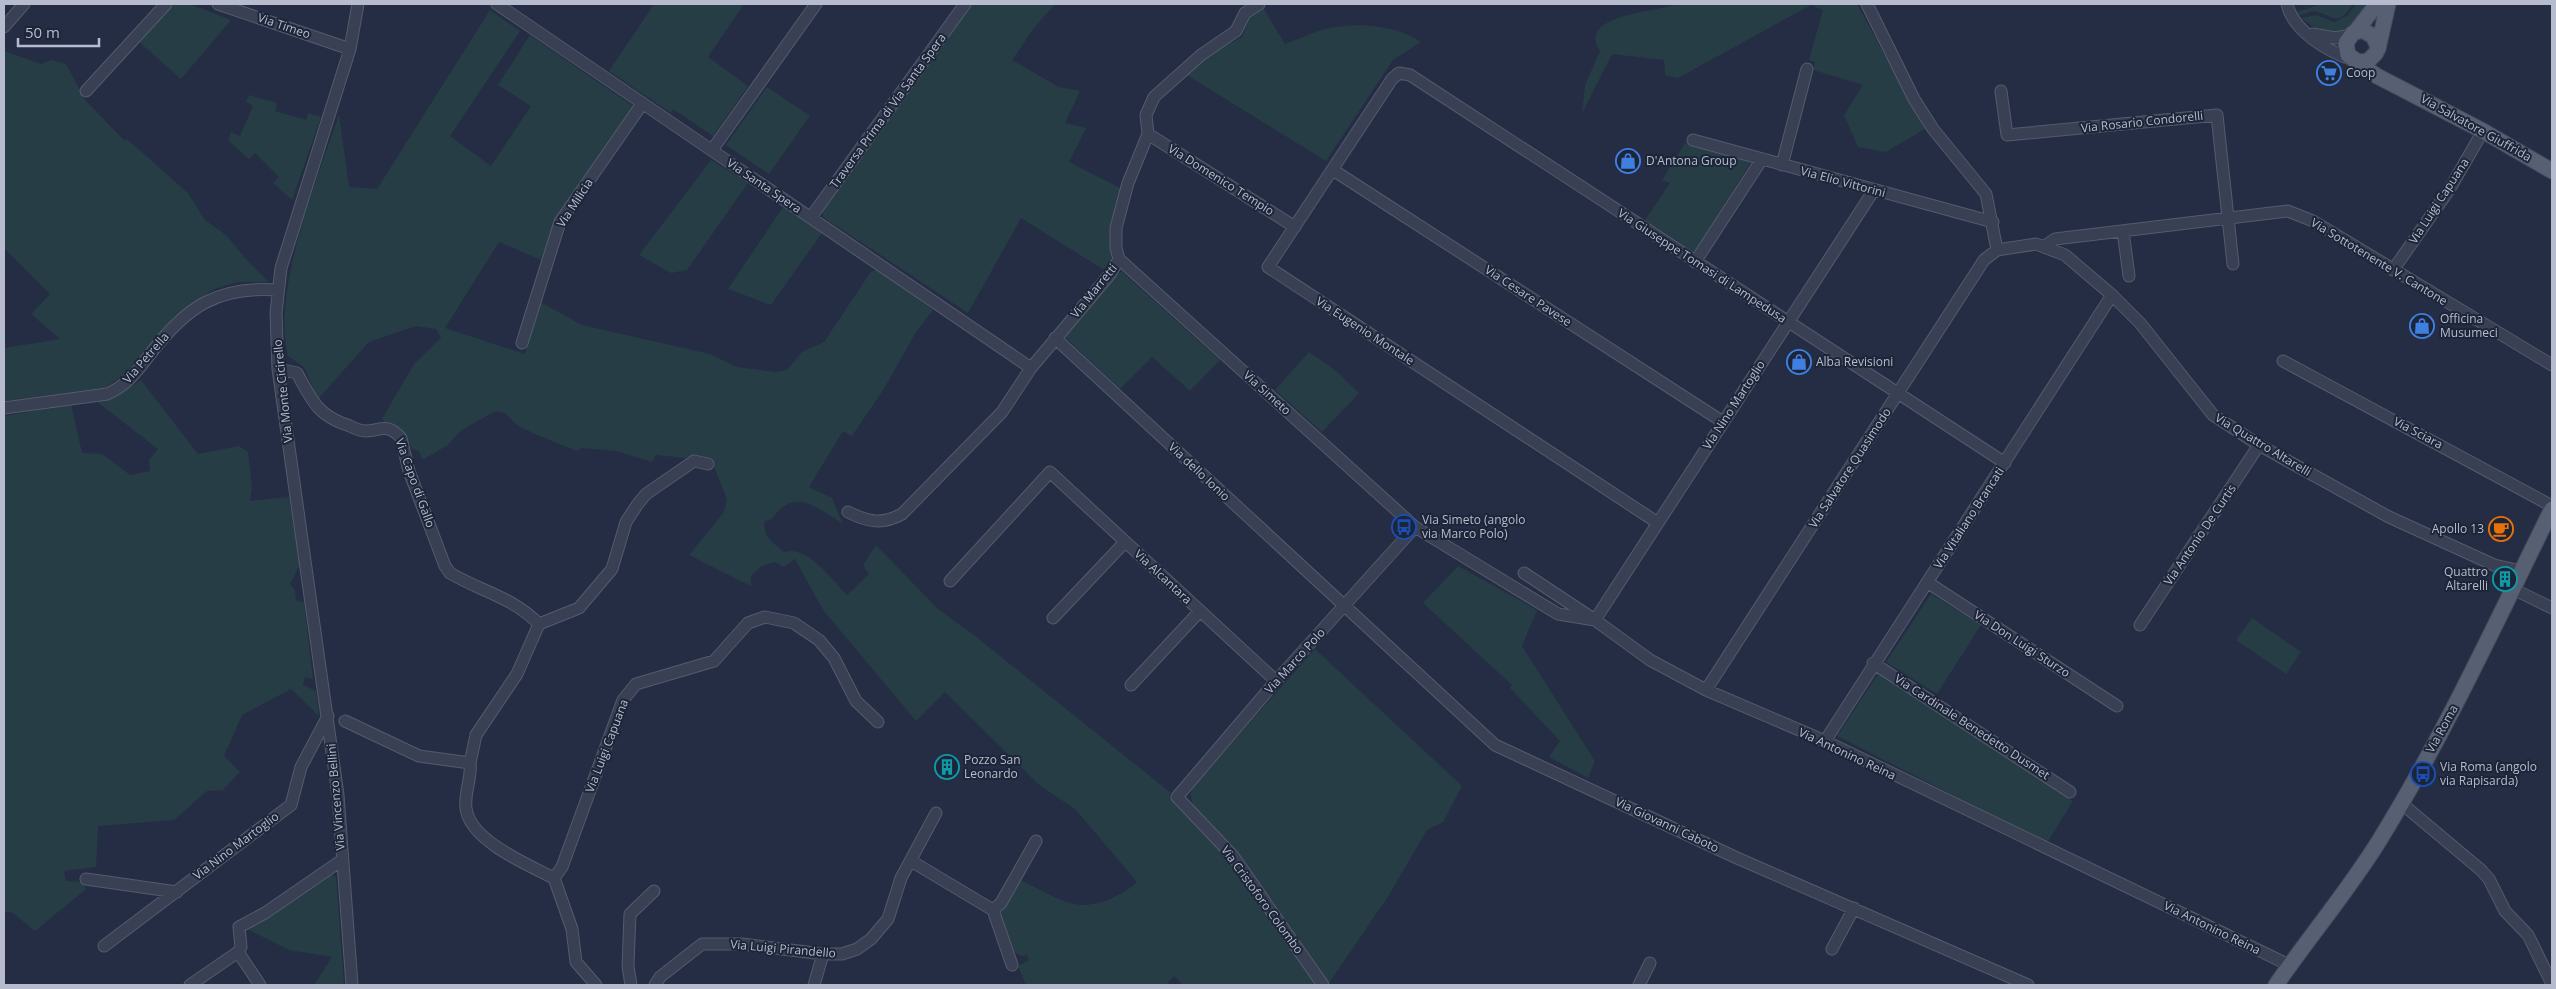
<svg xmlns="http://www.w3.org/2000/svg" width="2556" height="989" font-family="'Open Sans',sans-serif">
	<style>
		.green { fill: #263d45 }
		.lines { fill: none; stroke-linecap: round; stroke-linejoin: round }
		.minor-casing { stroke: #545b6e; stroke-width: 13 }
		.major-casing { stroke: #42495d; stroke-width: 17 }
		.minor { stroke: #394053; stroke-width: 11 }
		.major { stroke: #575f73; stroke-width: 15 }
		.labels { text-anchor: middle; stroke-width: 4; stroke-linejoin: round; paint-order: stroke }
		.street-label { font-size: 12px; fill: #b6bccd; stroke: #1d2539 }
		.poi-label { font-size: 12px; fill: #b6bccd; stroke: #1d2539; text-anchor: start }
	</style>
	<rect width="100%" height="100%" fill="#242d44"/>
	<path class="green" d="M173 4H190L231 20 181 79 139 42Z
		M654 4H744L708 57 748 86 713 136 673 109 671 113 609 71Z
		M971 4H1055L1034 28 1012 60 1059 87 1080 91 1065 123 1086 128 1069 162 1122 189 1111 238V261L1104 270 1021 218 968 313 823 217V209Z
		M1677 4H1857L1925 129 1886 152 1858 147 1844 115 1863 85 1813 70 1815 62 1809 60 1823 10 1811 5 1678 78 1665 75 1664 60 1612 54 1582 113 1585 85 1600 51C1575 14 1660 12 1677 4Z
		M2321 4H2353C2336 30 2332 13 2312 11L2298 16 2297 12Z
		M2356 4H2371C2346 34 2337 46 2301 18L2316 15 2334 22 2348 15Z
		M1262 6 1285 44C1300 39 1315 31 1330 28 1358 22 1397 25 1421 42L1393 60 1326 161 1185 74 1205 57 1242 37 1250 17Z
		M490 10 520 31 450 136 491 166 531 106 498 85 530 35 634 107 556 219 541 260 499 242 445 328 525 354 540 302 582 325 710 354 737 367 775 372 787 370 802 352 824 342 870 273 877 269 933 310 916 332 885 387 852 436 843 431 809 487 832 498 843 524C817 508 794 486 772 519L765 521C761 535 774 544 784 552 808 545 832 580 847 595L869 574 863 565 876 545 938 609 970 632 1171 793 1169 796 1231 861 1318 985H1183L1174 976 1166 985H1026L1018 966 1029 960 1027 955 1022 956 1014 952 1000 915 1021 880C1038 888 1056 900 1074 904 1093 909 1124 895 1137 882L1076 810 1038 784 945 692 916 721 823 610 795 559 784 567 775 562 760 567 751 576V586L689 555 724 512 727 499 711 459 696 455 684 458 656 455 652 462 616 451 582 448 577 451C558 443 537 436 519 426 508 420 510 410 494 412L460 431 448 445 422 460 420 452 412 449 403 430 386 424 382 419 414 364 441 338 436 329 416 326 369 342 318 399 304 367 288 356C271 290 318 179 339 114L349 187 377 189Z
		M4 51 41 64 52 60 66 64 85 100 125 141 127 139 188 193 205 220 226 235 246 259 269 282H238L214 289 174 317 124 375 104 388 4 401V348L60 339 31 314 50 294 4 248Z
		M767 87 810 116 769 174 726 145Z
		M249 95 277 103 275 111 306 120 308 113 321 117 292 200 273 183 279 177 255 153 249 159 228 140 231 132 240 136 253 106 246 102Z
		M1685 143 1751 162 1696 250 1692 251 1645 220 1670 183 1662 180Z
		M711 160 748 183 687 270 671 273 639 255Z
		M783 207 822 233 771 305 728 289Z
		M1121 271 1220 360 1190 391 1152 357 1120 389 1064 336Z
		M1309 352 1335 370 1359 393 1322 432 1275 390Z
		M141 380 198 454 239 446 248 452 252 486 250 501 289 497 300 564 290 584 295 590 296 601 304 602 313 679 305 677 303 685 316 691 319 716 291 689 242 715 224 756 240 772 223 790 207 791 174 820 98 826 96 867 64 871 66 881 82 882 86 889 35 931 13 913 4 911V416L71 404 82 453 102 454 130 475 150 471 149 460 158 449 96 401 117 396Z
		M1458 566 1537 610 1522 646 1595 761 1588 778 1549 757 1560 741 1510 688 1512 685 1423 603Z
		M1931 594 1981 625 1937 694 1886 662Z
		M2252 618 2301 652 2286 674 2236 640Z
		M1315 649 1462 786 1443 822 1427 830 1389 895 1329 983C1292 930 1257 872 1211 826 1200 816 1187 805 1192 788Z
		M1878 674 2073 801 2047 843 1837 736Z
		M332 874 336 877 344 985H314L332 957 289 950 245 928 325 875Z"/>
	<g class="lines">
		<defs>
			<path id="minor" d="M218 4 350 49
				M497 4 1031 368
				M1867 4 1914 99 1933 129 1986 194 1997 250
				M2287 4C2293 31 2327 51 2353 60
				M4 27 24 4
				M2313 34 2335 38 2351 35
				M86 91 166 4
				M2001 91 2007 135 2217 115 2233 264
				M1148 134 1295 227
				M1693 140 1993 222
				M712 150 816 4
				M1782 165 1807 69
				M1333 170 1723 422
				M811 217 965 4
				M2123 231 2129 276
				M2045 246 2055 239 2288 211 2313 221 2552 365
				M1119 259 1415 527 1558 614 1595 620 1650 660 1706 690 1825 741 2289 965
				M1695 262 1762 159
				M2393 270 2449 190 2483 131
				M1055 338 1495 745 1737 858 2028 985
				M522 343 560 222 642 104
				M2283 361 2552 506
				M278 369 297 373C312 401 318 416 350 426 354 428 360 431 365 431 380 431 387 422 401 438L409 471 445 566 450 573C482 592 511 596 539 624
				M4 408 107 394C128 385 138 370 151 353 187 306 218 286 278 290
				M848 512C868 522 882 525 902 514L1002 412 1031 368 1111 273 1119 259 1116 248V228L1128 183 1148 134 1146 115 1154 97 1201 55 1236 31 1245 13 1259 4
				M1658 523 1268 267 1392 79 1399 73 1410 75 2005 463
				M1524 573 1595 620 1874 190
				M950 581 1050 472 1276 681
				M1927 582 2117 706
				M2513 589 2552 608
				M1053 618 1125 542
				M2140 625 2259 445
				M1873 663 2070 792
				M1131 685 1200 611
				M1706 690 1984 260 1997 250 2036 244 2065 255 2112 295 2140 323 2213 415 2259 445 2389 517 2494 565 2521 571
				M345 721 419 756 470 763 476 735 517 674 539 624 579 608 612 569 626 522 637 505 646 494 694 461 708 464
				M1825 741 2112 295
				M470 763C472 778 464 793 466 808 469 840 528 865 554 878L572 929 576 962 596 985
				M2401 803 2481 870 2489 879 2505 911 2528 935 2552 984
				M911 861 993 910 1012 965
				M554 878 562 867 623 700 636 684 714 661 748 623 765 617 794 623 819 640 834 658 856 701 878 722
				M86 879 177 892
				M993 910 1001 903 1036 841
				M104 946 291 805 301 767 328 716
				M1832 949 1854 908
				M238 952 260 985
				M190 985 238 952 241 947 239 927 265 913 342 860
				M352 985 338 795 278 369 276 313 281 268 350 49 358 4
				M631 985 628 966 630 914 654 891
				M655 985 660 977 702 944H742L823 954H842L857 949 871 939 888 919 901 878 936 813
				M814 985 823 954
				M1323 985 1233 856 1177 797 1276 681 1415 527
				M1639 985 1650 963"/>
			<path id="major" d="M2356 31 2377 4
				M2378 49 2388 4
				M2376 53 2368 61 2358 62 2348 55 2346 43 2353 33 2362 30 2373 36 2378 47
				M2355 61 2377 76 2483 131 2552 171
				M2276 985C2309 937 2348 891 2379 841 2445 734 2497 620 2552 509"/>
		</defs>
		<use href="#minor" class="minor-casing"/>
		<use href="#major" class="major-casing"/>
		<use href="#minor" class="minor"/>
		<use href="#major" class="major"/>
	</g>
	<defs>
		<symbol id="supermarket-ring" viewBox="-11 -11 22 22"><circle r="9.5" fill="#1d2539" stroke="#3f7fe0" stroke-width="1.5"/><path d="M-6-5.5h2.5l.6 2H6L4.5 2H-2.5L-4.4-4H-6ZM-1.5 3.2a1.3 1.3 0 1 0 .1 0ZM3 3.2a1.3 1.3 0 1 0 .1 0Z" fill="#3f7fe0"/></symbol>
		<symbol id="shop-ring" viewBox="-11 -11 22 22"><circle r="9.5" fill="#1d2539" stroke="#3f7fe0" stroke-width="1.5"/><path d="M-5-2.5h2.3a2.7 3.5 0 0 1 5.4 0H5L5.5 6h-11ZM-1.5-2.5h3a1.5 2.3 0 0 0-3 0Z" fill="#3f7fe0"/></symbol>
		<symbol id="bus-ring" viewBox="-11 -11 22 22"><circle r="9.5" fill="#1d2539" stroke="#1a4fb4" stroke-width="1.5"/><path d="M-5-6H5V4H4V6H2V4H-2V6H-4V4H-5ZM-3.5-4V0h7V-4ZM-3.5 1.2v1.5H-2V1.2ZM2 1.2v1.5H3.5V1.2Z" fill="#1a4fb4"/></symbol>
		<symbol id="cafe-ring" viewBox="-11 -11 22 22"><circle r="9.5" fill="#1d2539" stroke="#e8710a" stroke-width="1.5"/><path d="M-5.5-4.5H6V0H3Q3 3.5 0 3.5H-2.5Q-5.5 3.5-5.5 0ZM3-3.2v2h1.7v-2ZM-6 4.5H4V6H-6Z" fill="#e8710a"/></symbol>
		<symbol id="building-ring" viewBox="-11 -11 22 22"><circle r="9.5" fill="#1d2539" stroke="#0f9aa8" stroke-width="1.5"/><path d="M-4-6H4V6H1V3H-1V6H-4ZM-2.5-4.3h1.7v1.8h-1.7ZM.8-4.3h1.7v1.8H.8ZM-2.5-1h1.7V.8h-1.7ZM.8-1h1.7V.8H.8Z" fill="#0f9aa8"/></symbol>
	</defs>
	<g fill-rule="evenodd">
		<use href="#supermarket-ring" x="2315" y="59" width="28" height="28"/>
		<use href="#shop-ring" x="1614" y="147" width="28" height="28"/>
		<use href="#shop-ring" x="2408" y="312" width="28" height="28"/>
		<use href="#shop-ring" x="1785" y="348" width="28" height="28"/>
		<use href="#bus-ring" x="1390" y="513" width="28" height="28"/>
		<use href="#cafe-ring" x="2487" y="515" width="28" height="28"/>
		<use href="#building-ring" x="2491" y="565" width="28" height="28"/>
		<use href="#building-ring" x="933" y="753" width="28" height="28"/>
		<use href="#bus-ring" x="2409" y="760" width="28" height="28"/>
	</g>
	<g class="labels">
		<g class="street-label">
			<text transform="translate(284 26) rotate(19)" y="4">Via Timeo</text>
			<text transform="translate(888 111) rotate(-54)" y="4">Traversa Prima di Via Santa Spera</text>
			<text transform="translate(2142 122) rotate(-6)" y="4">Via Rosario Condorelli</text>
			<text transform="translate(2476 128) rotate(29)" y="4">Via Salvatore Giuffrida</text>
			<text transform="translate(1221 180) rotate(32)" y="4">Via Domenico Tempio</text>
			<text transform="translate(1843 182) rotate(15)" y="4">Via Elio Vittorini</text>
			<text transform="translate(764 186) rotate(34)" y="4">Via Santa Spera</text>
			<text transform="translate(2439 201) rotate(-57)" y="4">Via Luigi Capuana</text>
			<text transform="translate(575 203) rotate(-57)" y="4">Via Milicia</text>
			<text transform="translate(2379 262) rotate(31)" y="4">Via Sottotenente V. Cantone</text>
			<text transform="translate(1702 266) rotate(33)" y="4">Via Giuseppe Tomasi di Lampedusa</text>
			<text transform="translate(1094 291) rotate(-51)" y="4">Via Marretti</text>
			<text transform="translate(1528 296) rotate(33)" y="4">Via Cesare Pavese</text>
			<text transform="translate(1365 331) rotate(33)" y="4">Via Eugenio Montale</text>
			<text transform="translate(146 358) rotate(-49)" y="4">Via Petrella</text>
			<text transform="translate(283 391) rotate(-96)" y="4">Via Monte Cicirello</text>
			<text transform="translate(1267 393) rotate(42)" y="4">Via Simeto</text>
			<text transform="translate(1734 405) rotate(-57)" y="4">Via Nino Martoglio</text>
			<text transform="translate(2418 433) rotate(28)" y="4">Via Sciara</text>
			<text transform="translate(2263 445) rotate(31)" y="4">Via Quattro Altarelli</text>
			<text transform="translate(1850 468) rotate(-57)" y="4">Via Salvatore Quasimodo</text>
			<text transform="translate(1199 472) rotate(43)" y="4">Via dello Ionio</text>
			<text transform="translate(415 483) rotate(70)" y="4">Via Capo di Gallo</text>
			<text transform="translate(1969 518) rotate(-57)" y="4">Via Vitaliano Brancati</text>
			<text transform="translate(2200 535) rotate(-56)" y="4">Via Antonio De Curtis</text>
			<text transform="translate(1163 577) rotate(43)" y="4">Via Alcantara</text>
			<text transform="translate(2022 644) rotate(33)" y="4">Via Don Luigi Sturzo</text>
			<text transform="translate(1295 661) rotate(-48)" y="4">Via Marco Polo</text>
			<text transform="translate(1972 727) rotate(33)" y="4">Via Cardinale Benedetto Dusmet</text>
			<text transform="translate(2442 729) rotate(-61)" y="4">Via Roma</text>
			<text transform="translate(607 746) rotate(-69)" y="4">Via Luigi Capuana</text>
			<text transform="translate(1847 754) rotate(25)" y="4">Via Antonino Reina</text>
			<text transform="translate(336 797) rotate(-95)" y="4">Via Vincenzo Bellini</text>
			<text transform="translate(1667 825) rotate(25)" y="4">Via Giovanni Caboto</text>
			<text transform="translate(236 846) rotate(-37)" y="4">Via Nino Martoglio</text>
			<text transform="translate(1262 900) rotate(54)" y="4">Via Cristoforo Colombo</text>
			<text transform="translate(2212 928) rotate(26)" y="4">Via Antonino Reina</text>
			<text transform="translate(783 949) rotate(5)" y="4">Via Luigi Pirandello</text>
		</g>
		<g class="poi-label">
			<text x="2346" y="77">Coop</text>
			<text x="1646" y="165">D'Antona Group</text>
			<text x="2440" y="323">Officina<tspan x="2440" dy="14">Musumeci</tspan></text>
			<text x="1816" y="366">Alba Revisioni</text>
			<text x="1422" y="524">Via Simeto (angolo<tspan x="1422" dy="14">via Marco Polo)</tspan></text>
			<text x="2484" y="533" text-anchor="end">Apollo 13</text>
			<text x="2488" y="576" text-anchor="end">Quattro<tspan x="2488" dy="14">Altarelli</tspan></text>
			<text x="964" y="764">Pozzo San<tspan x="964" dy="14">Leonardo</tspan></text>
			<text x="2440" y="771">Via Roma (angolo<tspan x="2440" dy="14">via Rapisarda)</tspan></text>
		</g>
	</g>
	<rect width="2556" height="989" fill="none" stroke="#b6bccd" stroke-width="10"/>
	<path d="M18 38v8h81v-8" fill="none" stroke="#b6bccd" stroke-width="2.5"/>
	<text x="25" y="38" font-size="15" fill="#b6bccd" stroke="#1d2539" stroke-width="4" paint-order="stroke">50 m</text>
</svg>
